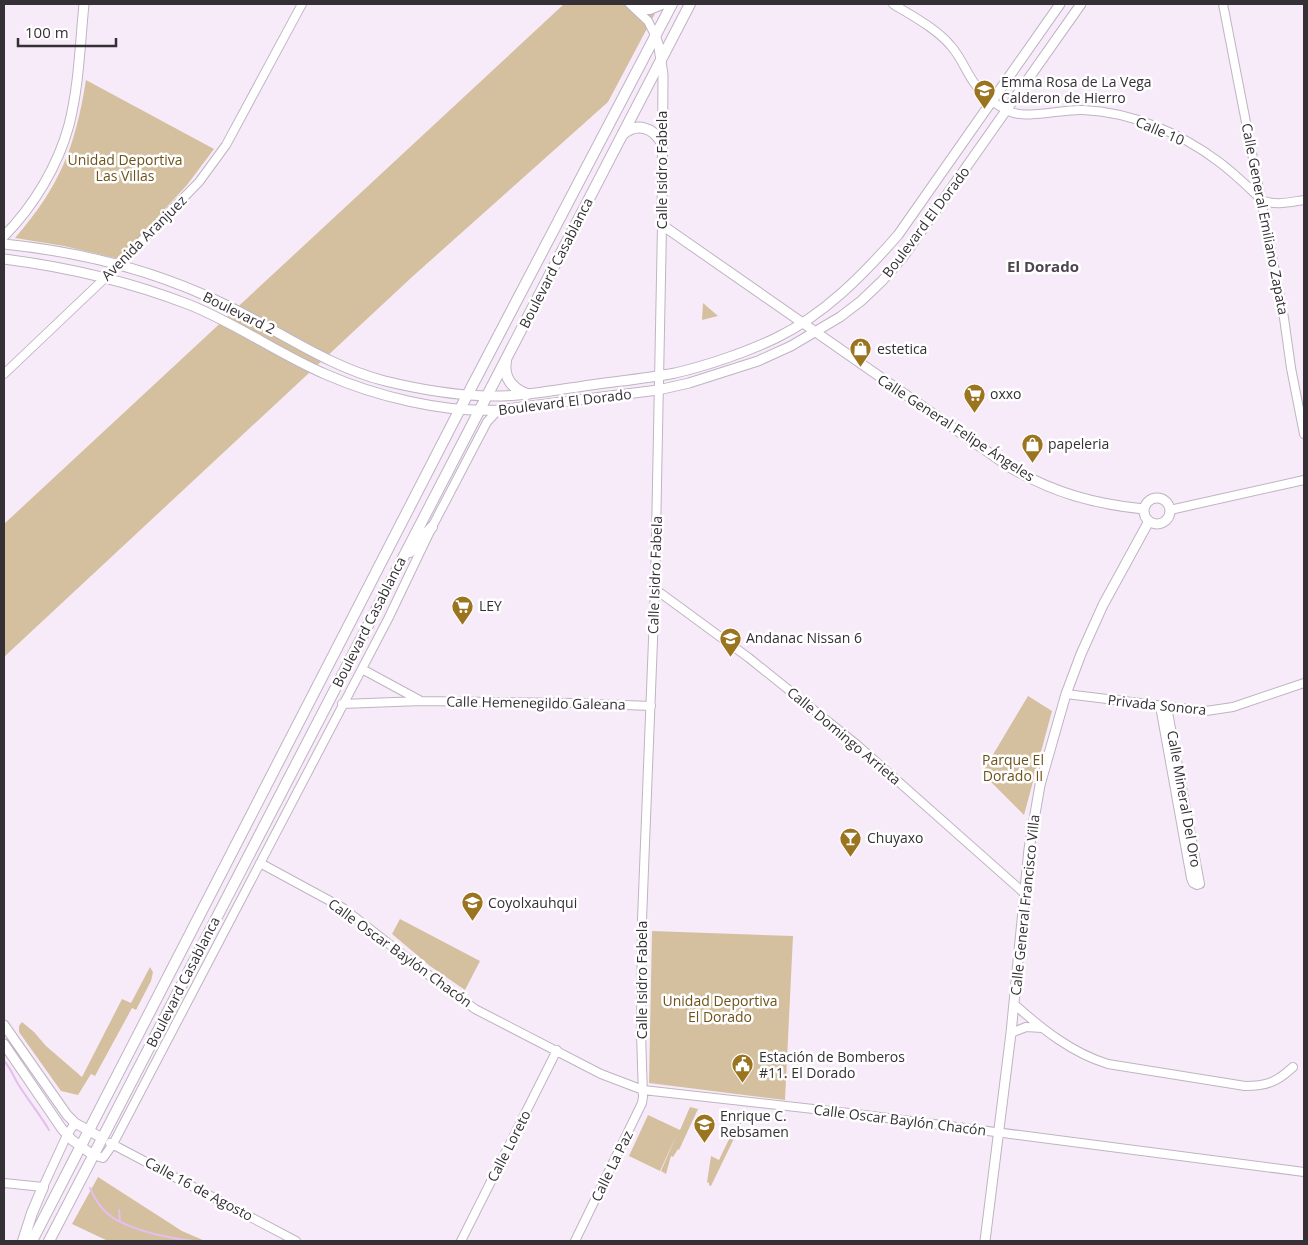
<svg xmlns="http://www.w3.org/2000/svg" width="1308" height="1245" font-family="'Open Sans',sans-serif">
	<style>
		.green { fill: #d4c09e }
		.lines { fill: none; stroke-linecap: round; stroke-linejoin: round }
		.stream { stroke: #e2bfec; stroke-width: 2 }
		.tertiary-casing { stroke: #bfb4c3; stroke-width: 10 }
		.secondary-casing { stroke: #bfb4c3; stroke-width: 11 }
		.primary-casing { stroke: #bfb4c3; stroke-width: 12 }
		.tertiary { stroke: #fff; stroke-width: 8 }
		.secondary { stroke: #fff; stroke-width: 9 }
		.primary { stroke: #fff; stroke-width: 10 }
		.labels { text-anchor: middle; stroke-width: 5; stroke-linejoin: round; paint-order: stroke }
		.poi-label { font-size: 14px; fill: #353036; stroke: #fff; text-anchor: start }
		.street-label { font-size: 14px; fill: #353036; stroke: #fff }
		.park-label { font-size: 14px; fill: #6e521a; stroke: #fff }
		.neighbourhood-label { font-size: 15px; font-weight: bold; fill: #4e4451; stroke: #fff }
	</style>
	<rect width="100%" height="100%" fill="#f7ebfa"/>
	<path class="green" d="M564 4H660L608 102 412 277 4 657V524Z
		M86 80 214 149 187 185 119 259 64 246 15 238C60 186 75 148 86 80Z
		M703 303 718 316 702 320Z
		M1028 696 1052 711 1024 815 982 773Z
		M400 919 480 961 465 990 430 966 392 934Z
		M652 931 793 936 785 1100 649 1083Z
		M150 967 153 972 151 981 136 1010 132 1008 95 1076 91 1074 78 1095 61 1091 19 1032V1026L22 1022 34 1032 46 1046 82 1077 122 999 131 1003Z
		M690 1107 698 1109 679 1150 678 1149 673 1157 671 1156 666 1174 661 1171 677 1134 660 1171 629 1156 648 1115 680 1130Z
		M741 1114 742 1122 711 1186 709 1185V1183L707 1182 711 1156 719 1160Z
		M98 1177 182 1231 205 1241H108L72 1224Z"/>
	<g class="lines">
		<path class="stream" d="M4 1061C11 1068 13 1076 18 1084 28 1100 39 1113 49 1130
			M90 1188C97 1204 105 1214 120 1222
			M119 1210 120 1222C144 1233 166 1238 193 1241"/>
		<defs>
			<path id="tertiary" d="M630 4 648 21 655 35
				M893 4C912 16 936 28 951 46 961 57 966 72 975 84 983 96 998 106 1011 112 1027 119 1063 109 1083 110 1131 112 1181 133 1219 162 1234 173 1248 187 1262 200 1275 206 1290 202 1304 200
				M1223 4 1284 318 1291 368 1304 434
				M4 374 105 278 199 182 226 145 302 4
				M1170 510 1304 480
				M655 589 749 658 856 744 1024 893
				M362 669 421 701
				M1066 694 1206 711 1233 707 1304 683
				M342 704 421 701 572 703 651 706
				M1160 706 1191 878 1193 883 1197 885 1200 884 1167 707
				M260 863 343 908 426 973 475 1009 601 1074 643 1090 849 1113 1304 1172
				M1014 1004C1042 1029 1072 1053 1108 1064L1245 1086C1267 1086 1277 1082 1293 1067
				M1011 1033 1026 1027 1042 1028
				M110 1143 296 1241
				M93 1155 103 1158 113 1144 388 619 432 527 487 422 498 410
				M4 1183 43 1187 67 1135 75 1123
				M461 1241 557 1050
				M575 1241 642 1103 643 1097 641 1032 642 920 655 589 662 225"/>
			<path id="secondary" d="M655 35 659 47 663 75 662 225 1011 468C1055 493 1094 504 1144 509
				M4 236C33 207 58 166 69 125 79 86 80 44 84 4
				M4 244C83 252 161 272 232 308 282 333 330 367 385 381 418 389 453 395 486 396 517 397 548 391 578 387 610 382 643 379 675 373 706 366 747 352 776 338 824 315 863 275 898 235L1060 4
				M4 259C67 267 131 282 190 305 237 324 279 354 325 374 375 396 443 413 498 410L658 390 689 383 758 361 791 346 840 317 861 301 882 281 903 257 1081 4
				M1144 511a13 13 0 1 1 26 0a13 13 0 1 1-26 0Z
				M4 1025 67 1115 75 1123 102 1138
				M4 1044 62 1129 72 1140 93 1155
				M985 1241 1011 1033 1029 849 1040 785 1066 694 1081 654 1103 605 1149 521"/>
			<path id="primary" d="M637 9H650L662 4
				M622 135C636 122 654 127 662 144
				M506 361C503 377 512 389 527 394
				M410 552 432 527
				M23 1241 32 1213 43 1187
				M32 1241 460 409 672 4
				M49 1241 690 4"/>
		</defs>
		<use href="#tertiary" class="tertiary-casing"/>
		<use href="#secondary" class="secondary-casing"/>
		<use href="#primary" class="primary-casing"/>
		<use href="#tertiary" class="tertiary"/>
		<use href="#secondary" class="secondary"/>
		<use href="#primary" class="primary"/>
	</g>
	<defs>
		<symbol id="school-pin" viewBox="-11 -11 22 30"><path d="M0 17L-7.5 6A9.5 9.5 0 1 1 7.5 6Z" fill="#9b7420" stroke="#fff"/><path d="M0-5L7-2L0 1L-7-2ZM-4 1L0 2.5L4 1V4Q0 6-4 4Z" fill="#fff"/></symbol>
		<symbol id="shop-pin" viewBox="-11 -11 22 30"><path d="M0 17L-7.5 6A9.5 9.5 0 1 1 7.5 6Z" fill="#9b7420" stroke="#fff"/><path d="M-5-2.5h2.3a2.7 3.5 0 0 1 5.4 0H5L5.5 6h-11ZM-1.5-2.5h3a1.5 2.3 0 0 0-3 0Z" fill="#fff"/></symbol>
		<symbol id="supermarket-pin" viewBox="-11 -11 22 30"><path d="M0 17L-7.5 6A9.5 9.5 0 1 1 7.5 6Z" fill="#9b7420" stroke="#fff"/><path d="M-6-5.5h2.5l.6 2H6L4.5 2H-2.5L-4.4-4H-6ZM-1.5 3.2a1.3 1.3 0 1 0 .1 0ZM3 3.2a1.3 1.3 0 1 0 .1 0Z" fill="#fff"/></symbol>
		<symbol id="bar-pin" viewBox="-11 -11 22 30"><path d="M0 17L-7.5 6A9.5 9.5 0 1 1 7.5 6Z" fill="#9b7420" stroke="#fff"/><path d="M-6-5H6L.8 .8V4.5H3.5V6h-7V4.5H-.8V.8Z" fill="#fff"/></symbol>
		<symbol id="civic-pin" viewBox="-11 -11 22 30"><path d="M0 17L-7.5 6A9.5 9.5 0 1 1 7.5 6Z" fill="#9b7420" stroke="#fff"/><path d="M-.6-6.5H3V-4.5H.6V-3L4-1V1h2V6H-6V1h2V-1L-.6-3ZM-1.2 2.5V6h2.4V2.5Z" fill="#fff"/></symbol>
	</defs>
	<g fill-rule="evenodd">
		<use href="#school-pin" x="972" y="78" width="25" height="34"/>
		<use href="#shop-pin" x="848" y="336" width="25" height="34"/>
		<use href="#supermarket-pin" x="962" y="382" width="25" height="34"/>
		<use href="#shop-pin" x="1020" y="432" width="25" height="34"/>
		<use href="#supermarket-pin" x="450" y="594" width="25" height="34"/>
		<use href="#school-pin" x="718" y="626" width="25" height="34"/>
		<use href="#bar-pin" x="838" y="826" width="25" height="34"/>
		<use href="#school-pin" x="460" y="890" width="25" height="34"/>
		<use href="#civic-pin" x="730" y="1052" width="25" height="34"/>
		<use href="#school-pin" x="692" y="1112" width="25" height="34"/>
	</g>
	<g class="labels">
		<g class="poi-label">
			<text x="1001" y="87">Emma Rosa de La Vega<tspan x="1001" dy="16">Calderon de Hierro</tspan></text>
			<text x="877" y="354">estetica</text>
			<text x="990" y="399">oxxo</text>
			<text x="1048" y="449">papeleria</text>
			<text x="479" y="611">LEY</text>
			<text x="746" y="643">Andanac Nissan 6</text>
			<text x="867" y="843">Chuyaxo</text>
			<text x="488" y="908">Coyolxauhqui</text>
			<text x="759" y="1062">Estación de Bomberos<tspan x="759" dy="16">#11. El Dorado</tspan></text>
			<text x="720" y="1121">Enrique C.<tspan x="720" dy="16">Rebsamen</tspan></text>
		</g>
		<g class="street-label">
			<text transform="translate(1160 131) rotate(23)" y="5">Calle 10</text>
			<text transform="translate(662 170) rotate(-90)" y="5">Calle Isidro Fabela</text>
			<text transform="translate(1265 219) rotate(79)" y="5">Calle General Emiliano Zapata</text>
			<text transform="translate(926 222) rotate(-53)" y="5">Boulevard El Dorado</text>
			<text transform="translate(144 238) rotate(-45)" y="5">Avenida Aranjuez</text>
			<text transform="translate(556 263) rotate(-63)" y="5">Boulevard Casablanca</text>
			<text transform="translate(239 313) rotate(26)" y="5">Boulevard 2</text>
			<text transform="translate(565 402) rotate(-7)" y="5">Boulevard El Dorado</text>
			<text transform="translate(956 428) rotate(33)" y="5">Calle General Felipe Ángeles</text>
			<text transform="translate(655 575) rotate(-88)" y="5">Calle Isidro Fabela</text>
			<text transform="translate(369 622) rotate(-63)" y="5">Boulevard Casablanca</text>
			<text transform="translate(536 703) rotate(1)" y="5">Calle Hemenegildo Galeana</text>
			<text transform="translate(1157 705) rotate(6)" y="5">Privada Sonora</text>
			<text transform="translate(844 736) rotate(40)" y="5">Calle Domingo Arrieta</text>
			<text transform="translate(1184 799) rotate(80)" y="5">Calle Mineral Del Oro</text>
			<text transform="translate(1025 905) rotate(-84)" y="5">Calle General Francisco Villa</text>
			<text transform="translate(400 953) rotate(36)" y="5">Calle Oscar Baylón Chacón</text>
			<text transform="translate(642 980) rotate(-90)" y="5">Calle Isidro Fabela</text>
			<text transform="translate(183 982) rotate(-63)" y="5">Boulevard Casablanca</text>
			<text transform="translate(900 1120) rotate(7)" y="5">Calle Oscar Baylón Chacón</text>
			<text transform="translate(509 1146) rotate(-63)" y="5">Calle Loreto</text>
			<text transform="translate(612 1166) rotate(-64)" y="5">Calle La Paz</text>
			<text transform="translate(199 1189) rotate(28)" y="5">Calle 16 de Agosto</text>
		</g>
		<g class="park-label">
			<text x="125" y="165">Unidad Deportiva<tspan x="125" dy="16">Las Villas</tspan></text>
			<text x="1013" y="765">Parque El<tspan x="1013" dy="16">Dorado II</tspan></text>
			<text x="720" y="1006">Unidad Deportiva<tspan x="720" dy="16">El Dorado</tspan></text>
		</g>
		<g class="neighbourhood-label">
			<text x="1043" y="272">El Dorado</text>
		</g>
	</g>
	<rect width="1308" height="1245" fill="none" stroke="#353036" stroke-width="10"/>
	<path d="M18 38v8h98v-8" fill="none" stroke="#353036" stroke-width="2.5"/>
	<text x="25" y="38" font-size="15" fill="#353036" stroke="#ffffff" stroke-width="4" paint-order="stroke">100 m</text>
</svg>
